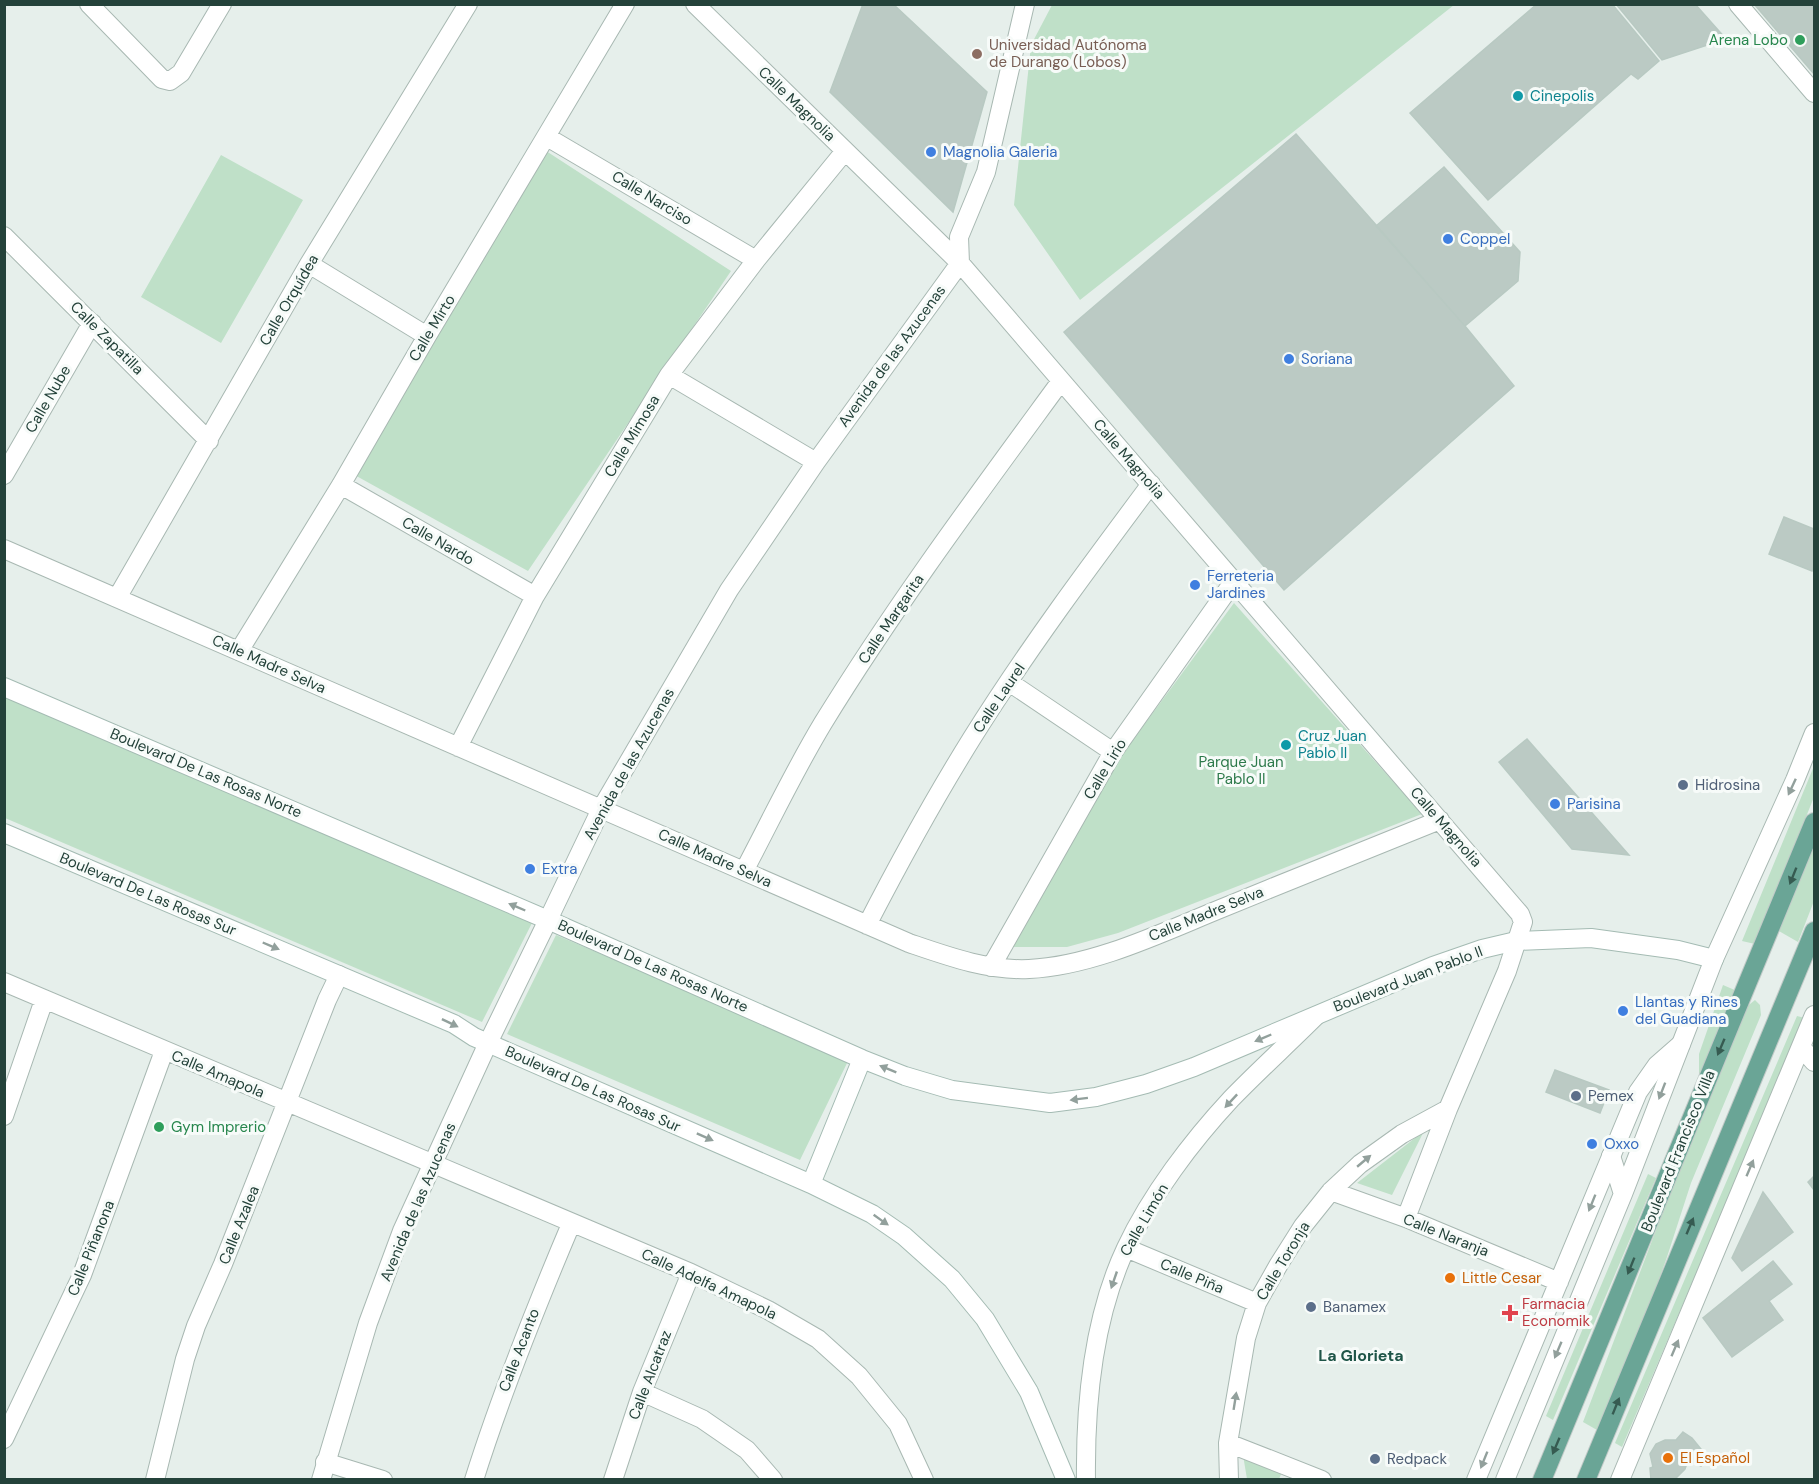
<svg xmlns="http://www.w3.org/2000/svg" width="1819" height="1484" font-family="'DM Sans',sans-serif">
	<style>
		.green { fill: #bfe0c8 }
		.building { fill: #bbcac4; stroke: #b8c9c2; stroke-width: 1.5 }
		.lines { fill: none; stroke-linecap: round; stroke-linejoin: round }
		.minor-casing { stroke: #a8b8b2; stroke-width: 20 }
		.tertiary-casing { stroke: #a8b8b2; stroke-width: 20 }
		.secondary-casing { stroke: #a4bbb3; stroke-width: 20 }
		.primary-casing { stroke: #c2cac8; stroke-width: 20 }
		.minor { stroke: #fff; stroke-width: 18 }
		.tertiary { stroke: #fff; stroke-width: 18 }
		.secondary { stroke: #fff; stroke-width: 18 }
		.primary { stroke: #6aa596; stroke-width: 18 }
		.oneway { fill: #92a09c }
		.oneway2 { fill: #365b51 }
		.leisure-dot { fill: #2e9e5b; stroke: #f7fbf9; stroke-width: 2 }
		.education-dot { fill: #8d6e63; stroke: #f7fbf9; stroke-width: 2 }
		.culture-dot { fill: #0f9aa8; stroke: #f7fbf9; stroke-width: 2 }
		.shop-dot { fill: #3f7fe0; stroke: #f7fbf9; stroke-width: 2 }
		.service-dot { fill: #5c6f8a; stroke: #f7fbf9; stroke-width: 2 }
		.food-dot { fill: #e8710a; stroke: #f7fbf9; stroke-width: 2 }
		.health-dot { fill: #e0444e; stroke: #f7fbf9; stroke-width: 2 }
		.labels { text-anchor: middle; stroke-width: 6; stroke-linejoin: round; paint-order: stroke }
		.leisure-label { font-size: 15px; fill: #27864d; stroke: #f7fbf9; text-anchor: end }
		.education-label { font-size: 15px; fill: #785e54; stroke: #f7fbf9; text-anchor: start }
		.culture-label { font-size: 15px; fill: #0d838f; stroke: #f7fbf9; text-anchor: start }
		.street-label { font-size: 15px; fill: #24423a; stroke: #f7fbf9 }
		.shop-label { font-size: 15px; fill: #366cbe; stroke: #f7fbf9; text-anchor: start }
		.park-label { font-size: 15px; fill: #2d7a4b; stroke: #f7fbf9 }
		.service-label { font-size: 15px; fill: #4e5e75; stroke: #f7fbf9; text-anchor: start }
		.food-label { font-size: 15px; fill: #c56008; stroke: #f7fbf9; text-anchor: start }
		.health-label { font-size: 15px; fill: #be3a42; stroke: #f7fbf9; text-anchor: start }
		.neighbourhood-label { font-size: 16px; font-weight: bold; fill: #1f5548; stroke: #f7fbf9 }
	</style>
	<rect width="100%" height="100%" fill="#e6efeb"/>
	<path class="green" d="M1052 5V4L1454 5 1080 300 1014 205 1031 45Z
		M543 149 731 271 528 571 351 473Z
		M221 155 303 200 221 343 141 297Z
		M1234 603 1422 814 1118 933 1067 947H1010L1121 756Z
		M4 697 532 923 482 1022 5 818Z
		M1814 766V797L1755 944 1742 941Z
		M1814 840V901L1798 942 1777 930Z
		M556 935 849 1059 800 1160 507 1034Z
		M1723 985 1737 991 1699 1079V1054Z
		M1755 1000 1760 1005 1761 1015 1691 1183 1667 1257 1637 1342 1597 1430 1583 1422 1712 1083 1745 1008Z
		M1797 1016 1805 1018 1622 1447 1615 1443Z
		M1424 1131 1392 1195 1357 1183Z
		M1648 1174 1656 1178 1553 1420 1546 1416Z
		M1243 1455 1282 1472 1279 1479H1247Z"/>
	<path class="building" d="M863 4H893L987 92 953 212 830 92Z
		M1537 4H1612L1659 61 1638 79 1631 74 1488 200 1410 113Z
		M1616 4H1695L1726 39 1662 60Z
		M1756 4H1814V74L1755 5Z
		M1296 134 1465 326 1514 386 1284 590 1064 332Z
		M1444 167 1520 252 1518 281 1465 326 1376 226Z
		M1784 517 1814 529V565L1812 571 1769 554Z
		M1527 739 1629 855 1572 849 1499 762Z
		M1555 1070 1609 1090 1600 1113 1546 1092Z
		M1814 1176V1190L1808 1182Z
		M1763 1192 1793 1232 1742 1271 1732 1258Z
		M1773 1261 1792 1284 1769 1301 1783 1320 1732 1357 1703 1318Z
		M1683 1432 1692 1438 1709 1459 1701 1466 1688 1460 1685 1469 1674 1480H1651L1650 1468 1653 1467 1650 1454 1656 1444 1665 1440H1676Z"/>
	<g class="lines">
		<defs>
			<path id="minor" d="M89 4 162 79 170 81 181 73 222 4
				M695 4 960 263 1520 914 1523 922 1507 971 1448 1109 1406 1218
				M1738 4 1814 93
				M547 137 756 260
				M4 236 209 441
				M960 263 959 237 986 172 1025 4
				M309 264 427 336
				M669 375 816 462
				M4 475 92 323
				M341 485 535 596
				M4 549 909 943C947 956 988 971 1029 969 1093 966 1161 933 1220 909 1293 879 1366 850 1440 820
				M117 598 309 264 468 4
				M239 651 341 485 427 336 625 4
				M1009 682 1113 752
				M458 747 535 596 669 375 756 260 845 151
				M744 871C770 822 794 771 823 723 896 604 979 493 1061 381
				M548 920 601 809 729 590 816 462 960 263
				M867 925C900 861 934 799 972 738 1027 650 1089 567 1151 484
				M991 967 1113 752 1234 581
				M4 982 691 1273 768 1310 818 1339 859 1376 898 1424 924 1480
				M4 1116 44 1000
				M1331 1191 1406 1218 1559 1282
				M1126 1248 1257 1303
				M642 1392 702 1419 747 1450 773 1480
				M4 1439 82 1275 164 1051
				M1228 1443 1322 1480
				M325 1462 383 1480
				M155 1480 185 1359 196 1326 223 1264 327 1000 339 975
				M474 1480C502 1391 535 1309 571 1224
				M613 1480 642 1392 691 1273
				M1086 1480C1085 1402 1093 1318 1126 1248 1151 1195 1192 1141 1231 1099 1258 1071 1288 1044 1316 1016
				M1229 1480 1228 1443 1246 1338 1257 1303 1279 1264 1303 1226 1331 1191 1360 1164 1402 1134 1448 1109
				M1476 1480 1638 1092 1657 1065 1681 1044"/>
			<path id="tertiary" d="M1801 1047 1814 1062
				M1611 1156 1623 1194
				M321 1480 368 1323 402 1231 488 1043 548 920
				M1505 1480 1623 1194 1714 959 1795 780 1814 733
				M1620 1480 1814 1015"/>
			<path id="secondary" d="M4 687 548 920 862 1059 905 1076 952 1090 1050 1103 1096 1097 1146 1084 1194 1067 1433 966 1482 949 1516 941 1591 938 1678 950 1714 959
				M4 833 454 1024 474 1037 811 1184 872 1214 904 1236 952 1279 985 1319 1029 1392 1066 1480
				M811 1184 862 1059"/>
			<path id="primary" d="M1542 1480 1814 822
				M1586 1480 1814 931"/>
		</defs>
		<use href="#minor" class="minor-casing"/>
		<use href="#tertiary" class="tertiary-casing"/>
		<use href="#secondary" class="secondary-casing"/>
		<use href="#primary" class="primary-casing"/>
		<use href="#minor" class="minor"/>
		<use href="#tertiary" class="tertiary"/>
		<use href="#secondary" class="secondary"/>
		<use href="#primary" class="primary"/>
	</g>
	<defs><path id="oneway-solid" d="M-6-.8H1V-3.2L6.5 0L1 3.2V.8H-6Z" transform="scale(1.5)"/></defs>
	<g class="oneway">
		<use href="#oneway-solid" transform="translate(1792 787) rotate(115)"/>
		<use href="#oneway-solid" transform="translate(517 907) rotate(-157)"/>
		<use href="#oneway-solid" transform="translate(271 946) rotate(23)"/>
		<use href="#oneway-solid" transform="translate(450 1023) rotate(26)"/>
		<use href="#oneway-solid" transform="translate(1263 1038) rotate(157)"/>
		<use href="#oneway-solid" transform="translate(888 1069) rotate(-158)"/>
		<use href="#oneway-solid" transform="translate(1662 1091) rotate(111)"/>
		<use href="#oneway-solid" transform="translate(1079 1099) rotate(173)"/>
		<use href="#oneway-solid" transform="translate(1231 1101) rotate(133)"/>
		<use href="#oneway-solid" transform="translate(705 1137) rotate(24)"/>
		<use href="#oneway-solid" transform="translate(1364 1161) rotate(-40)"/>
		<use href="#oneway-solid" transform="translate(1750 1168) rotate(-67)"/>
		<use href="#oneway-solid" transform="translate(1592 1203) rotate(112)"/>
		<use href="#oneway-solid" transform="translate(881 1220) rotate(35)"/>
		<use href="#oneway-solid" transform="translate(1114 1280) rotate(109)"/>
		<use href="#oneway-solid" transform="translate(1675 1348) rotate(-67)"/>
		<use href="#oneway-solid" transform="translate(1558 1350) rotate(113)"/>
		<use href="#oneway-solid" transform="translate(1235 1401) rotate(-81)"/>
		<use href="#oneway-solid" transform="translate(1484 1460) rotate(112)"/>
	</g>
	<g class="oneway2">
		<use href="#oneway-solid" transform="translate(1793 876) rotate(112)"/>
		<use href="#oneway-solid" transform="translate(1721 1047) rotate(113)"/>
		<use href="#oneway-solid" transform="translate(1690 1226) rotate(-67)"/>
		<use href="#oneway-solid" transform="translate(1631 1266) rotate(112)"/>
		<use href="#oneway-solid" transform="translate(1616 1406) rotate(-68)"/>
		<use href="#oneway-solid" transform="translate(1556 1446) rotate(113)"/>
	</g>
	<g class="leisure-dot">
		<circle cx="1800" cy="40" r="6"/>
		<circle cx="159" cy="1127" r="6"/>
	</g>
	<circle class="education-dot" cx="977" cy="54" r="6"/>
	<g class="culture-dot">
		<circle cx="1518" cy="96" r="6"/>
		<circle cx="1286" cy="745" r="6"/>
	</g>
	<g class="shop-dot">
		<circle cx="931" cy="152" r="6"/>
		<circle cx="1448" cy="239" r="6"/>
		<circle cx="1289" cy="359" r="6"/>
		<circle cx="1195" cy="585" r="6"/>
		<circle cx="1555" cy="804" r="6"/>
		<circle cx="530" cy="869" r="6"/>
		<circle cx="1623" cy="1011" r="6"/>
		<circle cx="1592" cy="1144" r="6"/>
	</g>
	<g class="service-dot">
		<circle cx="1683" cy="785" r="6"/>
		<circle cx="1576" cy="1096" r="6"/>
		<circle cx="1311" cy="1307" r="6"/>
		<circle cx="1375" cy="1459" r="6"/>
	</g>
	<g class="food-dot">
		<circle cx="1450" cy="1278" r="6"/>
		<circle cx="1668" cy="1458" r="6"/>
	</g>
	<path class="health-dot" d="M1507 1304h6v6h6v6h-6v6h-6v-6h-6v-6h6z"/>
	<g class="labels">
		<g class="leisure-label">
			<text x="1788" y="45">Arena Lobo</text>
			<text x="171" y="1132" text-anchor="start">Gym Imprerio</text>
		</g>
		<g class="education-label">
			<text x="989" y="50">Universidad Autónoma<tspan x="989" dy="17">de Durango (Lobos)</tspan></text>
		</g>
		<g class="culture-label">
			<text x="1530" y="101">Cinepolis</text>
			<text x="1298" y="741">Cruz Juan<tspan x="1298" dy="17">Pablo II</tspan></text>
		</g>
		<g class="street-label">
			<text transform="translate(797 104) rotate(44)" y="5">Calle Magnolia</text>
			<text transform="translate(652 198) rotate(31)" y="5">Calle Narciso</text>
			<text transform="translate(289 300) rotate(-60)" y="5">Calle Orquídea</text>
			<text transform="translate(432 328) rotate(-59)" y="5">Calle Mirto</text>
			<text transform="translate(107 338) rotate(45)" y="5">Calle Zapatilla</text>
			<text transform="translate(892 356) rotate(-54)" y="5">Avenida de las Azucenas</text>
			<text transform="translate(48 399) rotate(-60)" y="5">Calle Nube</text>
			<text transform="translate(632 436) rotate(-59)" y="5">Calle Mimosa</text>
			<text transform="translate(1129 459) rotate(49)" y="5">Calle Magnolia</text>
			<text transform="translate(438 541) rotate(30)" y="5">Calle Nardo</text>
			<text transform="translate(891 619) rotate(-56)" y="5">Calle Margarita</text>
			<text transform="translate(269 664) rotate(24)" y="5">Calle Madre Selva</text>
			<text transform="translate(999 698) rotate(-56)" y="5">Calle Laurel</text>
			<text transform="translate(629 764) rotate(-61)" y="5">Avenida de las Azucenas</text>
			<text transform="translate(1105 769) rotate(-59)" y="5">Calle Lirio</text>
			<text transform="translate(206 773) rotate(23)" y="5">Boulevard De Las Rosas Norte</text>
			<text transform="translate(1446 827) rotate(49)" y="5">Calle Magnolia</text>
			<text transform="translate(715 858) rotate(24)" y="5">Calle Madre Selva</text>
			<text transform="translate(148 894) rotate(23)" y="5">Boulevard De Las Rosas Sur</text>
			<text transform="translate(1206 914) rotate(-22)" y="5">Calle Madre Selva</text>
			<text transform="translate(653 966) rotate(24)" y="5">Boulevard De Las Rosas Norte</text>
			<text transform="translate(1408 979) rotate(-21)" y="5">Boulevard Juan Pablo II</text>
			<text transform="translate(218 1074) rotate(23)" y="5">Calle Amapola</text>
			<text transform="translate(593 1089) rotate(24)" y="5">Boulevard De Las Rosas Sur</text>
			<text transform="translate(1678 1151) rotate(-68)" y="5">Boulevard Francisco Villa</text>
			<text transform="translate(418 1202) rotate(-67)" y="5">Avenida de las Azucenas</text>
			<text transform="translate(1144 1220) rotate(-60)" y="5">Calle Limón</text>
			<text transform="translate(239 1225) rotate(-68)" y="5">Calle Azalea</text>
			<text transform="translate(1446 1235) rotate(22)" y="5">Calle Naranja</text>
			<text transform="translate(91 1248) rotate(-68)" y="5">Calle Piñanona</text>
			<text transform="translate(1283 1261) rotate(-59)" y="5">Calle Toronja</text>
			<text transform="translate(1192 1276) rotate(23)" y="5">Calle Piña</text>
			<text transform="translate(709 1284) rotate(25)" y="5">Calle Adelfa Amapola</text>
			<text transform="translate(519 1350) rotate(-69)" y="5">Calle Acanto</text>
			<text transform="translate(650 1375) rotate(-69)" y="5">Calle Alcatraz</text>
		</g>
		<g class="shop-label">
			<text x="943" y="157">Magnolia Galeria</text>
			<text x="1460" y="244">Coppel</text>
			<text x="1301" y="364">Soriana</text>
			<text x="1207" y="581">Ferreteria<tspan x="1207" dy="17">Jardines</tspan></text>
			<text x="1567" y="809">Parisina</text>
			<text x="542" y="874">Extra</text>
			<text x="1635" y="1007">Llantas y Rines<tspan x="1635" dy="17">del Guadiana</tspan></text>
			<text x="1604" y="1149">Oxxo</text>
		</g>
		<g class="park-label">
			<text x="1241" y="767">Parque Juan<tspan x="1241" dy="17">Pablo II</tspan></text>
		</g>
		<g class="service-label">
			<text x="1695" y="790">Hidrosina</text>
			<text x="1588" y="1101">Pemex</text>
			<text x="1323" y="1312">Banamex</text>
			<text x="1387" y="1464">Redpack</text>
		</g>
		<g class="food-label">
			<text x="1462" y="1283">Little Cesar</text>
			<text x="1680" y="1463">El Español</text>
		</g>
		<g class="health-label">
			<text x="1522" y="1309">Farmacia<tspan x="1522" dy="17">Economik</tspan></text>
		</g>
		<g class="neighbourhood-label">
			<text x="1361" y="1361">La Glorieta</text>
		</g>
	</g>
	<rect width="1819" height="1484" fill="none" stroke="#24423a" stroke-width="12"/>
</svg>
